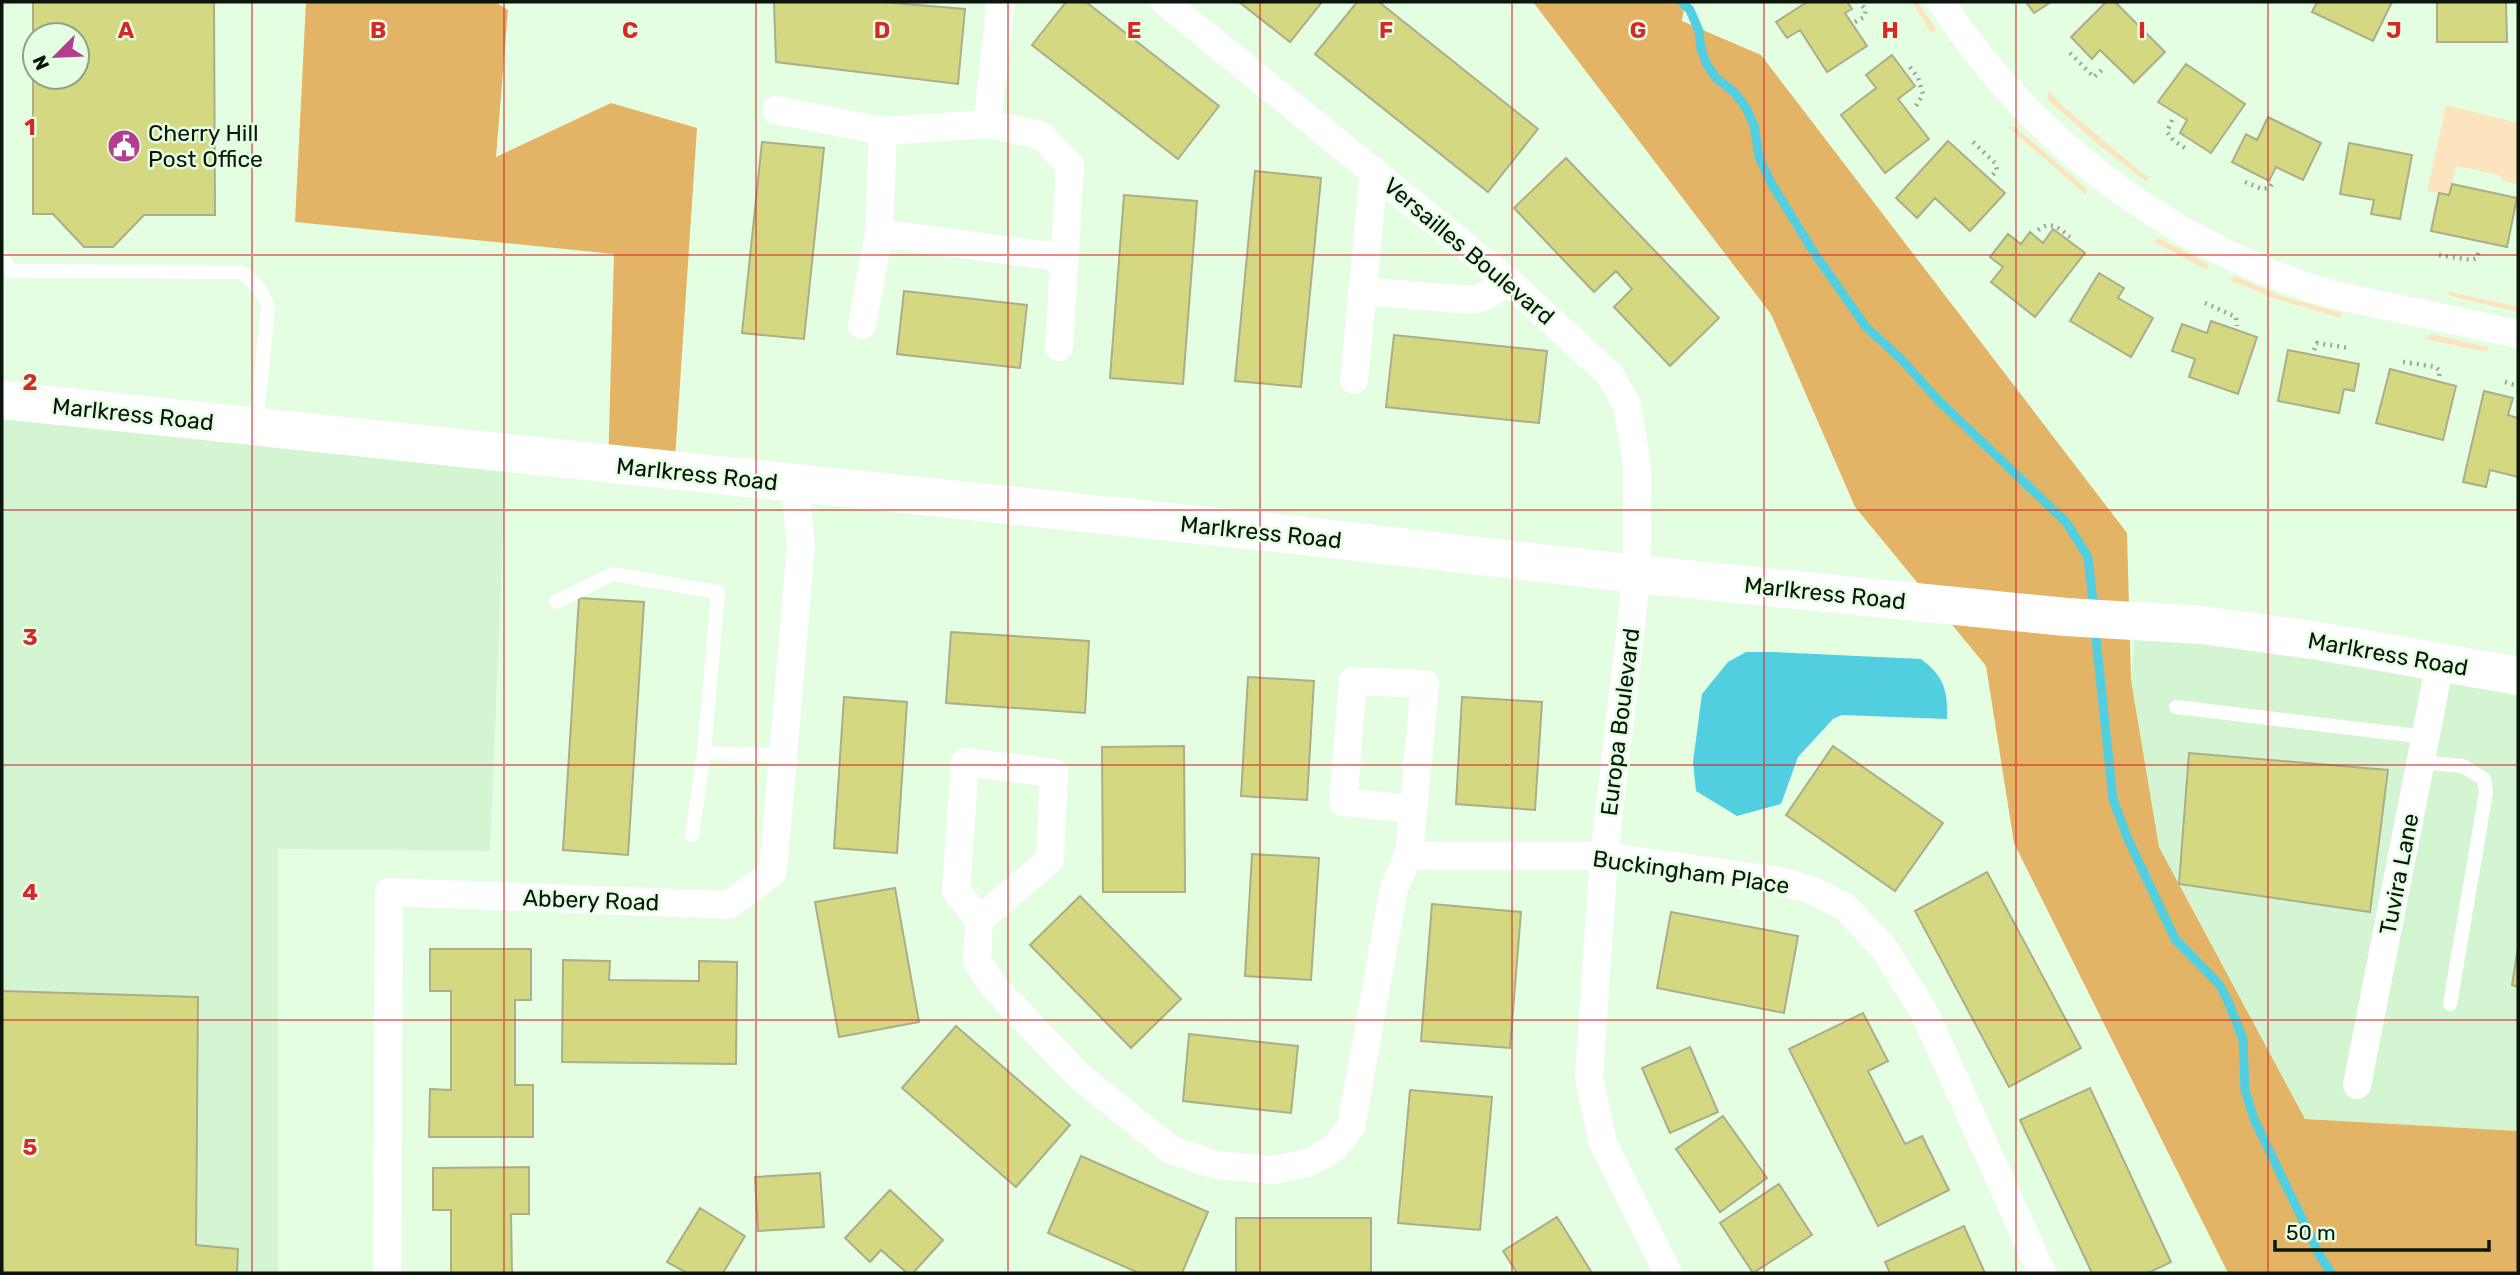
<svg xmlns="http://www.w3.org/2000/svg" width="2520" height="1275" font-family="Rubik,sans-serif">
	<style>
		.built { fill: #d4f5d2 }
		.green { fill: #fce4be }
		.forest { fill: #e4b466 }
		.water { fill: #51cee0 }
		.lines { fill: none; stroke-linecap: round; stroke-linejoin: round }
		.stream { stroke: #51cee0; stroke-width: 9 }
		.building { fill: #d4d880; stroke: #abad8b; stroke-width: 2; fill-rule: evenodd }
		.path { stroke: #96aa95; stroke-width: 4.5; stroke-dasharray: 2 5; stroke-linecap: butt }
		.lane { stroke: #fff; stroke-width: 14 }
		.street { stroke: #fff; stroke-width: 28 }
		.secondary { stroke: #fff; stroke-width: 38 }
		.grid { fill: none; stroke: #d62828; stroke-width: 2; stroke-opacity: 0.55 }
		.labels { text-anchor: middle; stroke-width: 5; stroke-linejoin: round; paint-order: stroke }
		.poi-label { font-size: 23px; fill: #0c150c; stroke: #e4fee2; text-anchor: start }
		.street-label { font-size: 23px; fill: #0c150c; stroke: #e4fee2 }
		.grid-label { font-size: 23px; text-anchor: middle; font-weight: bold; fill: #d62828; stroke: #e4fee2; stroke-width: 5; stroke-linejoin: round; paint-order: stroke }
	</style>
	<rect width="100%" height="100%" fill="#e4fee2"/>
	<path class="built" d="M2 406 506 462 490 851 278 849V1273H2Z
		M2136 622 2518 676V1131L2305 1119 2159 847 2131 680Z"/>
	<path class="green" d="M1912 2H1918L1936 29 1932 34Z
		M2048 90 2065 108 2142 173 2150 177 2145 181 2093 140 2047 99Z
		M2446 105 2518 123V184L2503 181 2499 175 2456 166 2449 195 2427 191Z
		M2014 126 2087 189 2086 195 2008 127Z
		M2159 238 2208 264 2207 270 2154 242Z
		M2235 276 2281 296 2342 313 2340 318 2276 299 2229 280Z
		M2447 291 2518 307V312L2450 296Z
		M2431 334 2488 347 2487 352 2425 339Z"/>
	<path class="forest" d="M306 2H495L508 10 496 157 611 103 697 128 674 474 608 470 614 254 295 222Z
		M1533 2H1685L1682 21 1761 55 2127 533 2131 680 2159 847 2305 1119 2518 1131V1273H2228L2014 843 1986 666 1855 507 1771 314Z"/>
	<path class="water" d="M1746 652H1773L1921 659C1944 676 1948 691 1947 719L1842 715 1833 719 1798 757 1781 804 1737 816 1696 791 1693 762 1702 694 1728 662Z"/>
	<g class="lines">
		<path class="stream" d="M1682 2 1690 10 1699 31 1701 49 1706 63 1716 78 1734 92 1745 106 1754 125 1759 157 1770 181 1813 251 1866 327 1901 359 1938 400 2066 522 2088 557 2094 611
			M2095 629 2113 799 2127 837 2175 939 2219 984 2227 999 2243 1039 2245 1090 2254 1119 2319 1254 2331 1273"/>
	</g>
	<path class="building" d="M33 2H214L215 215H144L113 247H84L53 214H33ZM35 35H77V77H35Z
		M774 2H882L965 9 958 84 776 62Z
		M1066 2H1086L1219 106 1178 159 1032 45Z
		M1239 2H1322L1290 42Z
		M1357 2H1379L1538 129 1488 192 1315 54Z
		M1807 2H1847L1852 9 1845 13 1867 46 1827 72 1800 30 1787 38 1776 22Z
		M2026 2H2051L2034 13Z
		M2106 2H2115L2165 52 2134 83 2100 50 2092 59 2071 37Z
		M2317 2H2392L2373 41 2312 12Z
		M2437 2H2506L2507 42H2437Z
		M1892 55 1915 86 1898 99 1929 139 1885 173 1841 115 1876 88 1866 75Z
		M2186 64 2245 104 2211 153 2180 133 2187 120 2158 102Z
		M2268 117 2321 143 2303 180 2276 167 2269 181 2232 162 2246 134 2257 140Z
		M1948 141 2005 193 1970 231 1935 198 1917 218 1896 198Z
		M762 142 824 148 804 339 742 333Z
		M2349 143 2412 155 2400 219 2371 214 2374 200 2340 194Z
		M1566 158 1719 318 1670 366 1614 307 1632 289 1616 271 1594 292 1514 208Z
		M1255 171 1321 178 1301 387 1235 381Z
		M2452 184 2517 198 2507 247 2431 231 2439 193 2449 195Z
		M1124 195 1197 201 1183 384 1110 378Z
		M2053 229 2085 253 2035 317 1991 282 2003 267 1990 257 2008 234 2021 244 2030 232 2043 243Z
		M2099 273 2124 288 2118 298 2153 318 2131 357 2070 321Z
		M904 291 1027 305 1020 368 897 354Z
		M2211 321 2257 337 2238 394 2189 377 2195 359 2172 351 2182 324 2207 333Z
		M1394 335 1547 351 1539 423 1386 407Z
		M2288 350 2359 364 2354 391 2344 389 2339 413 2278 401Z
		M2390 369 2456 386 2443 440 2376 423Z
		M2484 391 2513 398 2508 415 2518 418V477L2490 470 2486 487 2463 482Z
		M579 598 644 602 628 855 563 850Z
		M951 632 1089 641 1085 713 946 703Z
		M1248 677 1314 681 1307 800 1241 796Z
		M844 697 907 702 897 853 834 848Z
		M1462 697 1542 702 1535 810 1456 804Z
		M1184 746 1185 892H1103L1102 747Z
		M1833 746 1943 823 1895 891 1786 815Z
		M2189 753 2388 770 2370 912 2179 884Z
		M1252 854 1319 858 1311 980 1245 976Z
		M1987 872 2081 1048 2009 1087 1915 911Z
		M895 888 919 1022 839 1037 815 902Z
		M1080 896 1181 999 1131 1048 1030 945Z
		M1432 904 1521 912 1510 1048 1421 1041Z
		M1671 912 1798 936 1784 1013 1657 988Z
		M2518 947V987L2512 985Z
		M430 949H531V1000H515V1085H533V1137H429L430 1089 451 1090V991H430Z
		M563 960 610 961 609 980 699 981V961L737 962 736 1064 562 1062Z
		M2 991 198 997 196 1245 238 1249 237 1273H2Z
		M1863 1013 1888 1061 1868 1071 1905 1144 1922 1136 1949 1190 1878 1226 1789 1049Z
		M956 1026 1070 1125 1016 1187 902 1088Z
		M1189 1034 1298 1046 1291 1113 1183 1101Z
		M1690 1047 1718 1112 1670 1133 1642 1068Z
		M2090 1088 2171 1262 2148 1273H2092L2020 1120Z
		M1410 1090 1492 1097 1480 1230 1398 1223Z
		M1723 1116 1767 1178 1720 1212 1676 1149Z
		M1081 1156 1208 1212 1182 1273H1139L1048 1233Z
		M529 1167V1214H511L512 1273H451V1210H433V1168Z
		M820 1173 824 1227 758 1231 755 1177Z
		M1779 1184 1812 1235 1753 1273 1720 1223Z
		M890 1190 943 1240 913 1273H907L881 1250 870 1262 845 1238Z
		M700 1208 745 1236 723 1273H687L667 1262Z
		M1557 1217 1592 1273H1517L1503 1251Z
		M1236 1218H1371V1273H1236Z
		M1964 1226 1985 1273H1890L1885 1262Z"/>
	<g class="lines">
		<path class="path" d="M1855 22 1864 17 1866 10 1859 2
			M2070 53 2094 77 2103 69
			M1910 67 1918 78 1923 94 1915 108
			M2172 120 2167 132 2173 140 2188 150
			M1973 142 1995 163 1997 170 1991 177
			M2245 182 2262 189 2269 188 2273 182
			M2038 230C2051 220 2059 228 2070 237
			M2439 255 2471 260 2477 258 2479 250
			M2205 303 2236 317 2237 326
			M2314 350 2317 343 2350 348
			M2403 362 2436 367 2440 371 2439 376
			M2505 382 2518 386"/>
		<path class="lane" d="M2 257 10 271 240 272C255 281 262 290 268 307L256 426
			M556 602 613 574 718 592 704 753 783 755
			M2176 707 2426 737
			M2421 762 2463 766 2484 779 2486 792 2450 1004
			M692 835 704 753"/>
		<path class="street" d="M1001 2 987 124 1041 135 1070 166 1059 347
			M1165 2 1509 282 1610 375 1627 405 1637 466V574L1604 856 1589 1078 1603 1143 1668 1273
			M1941 2C2027 135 2160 238 2311 288 2345 299 2380 304 2414 312 2449 319 2484 327 2518 334
			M776 110 883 131 879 233
			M883 131 987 124
			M1362 291 1471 300 1483 297 1509 282
			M862 325 879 233 1065 258
			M1354 380 1374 171
			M1409 854 1425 684 1353 681 1343 802 1413 809
			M979 920 1050 860 1054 773 965 762 956 890 979 920 977 961 994 987 1079 1076 1171 1150 1216 1165 1274 1170 1310 1162 1334 1148 1351 1127 1394 888 1409 854 1438 856H1604L1774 880 1809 889 1845 907 1883 947 1924 1012 2042 1273
			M2357 1085 2440 663
			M387 1273 389 892 729 905 773 872 801 546 795 484"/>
		<path class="secondary" d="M2 400 1305 536 1637 574 2066 617 2202 625 2319 641 2518 676"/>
	</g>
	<path class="grid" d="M252 2V1273M504 2V1273M756 2V1273M1008 2V1273M1260 2V1273M1512 2V1273M1764 2V1273M2016 2V1273M2268 2V1273M2 255H2518M2 510H2518M2 765H2518M2 1020H2518"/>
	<defs>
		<symbol id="civic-disc" viewBox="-11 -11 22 22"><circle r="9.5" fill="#b43c91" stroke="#e4fee2"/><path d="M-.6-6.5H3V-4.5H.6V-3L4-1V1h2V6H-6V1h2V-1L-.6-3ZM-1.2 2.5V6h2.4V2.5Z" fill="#fff"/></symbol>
	</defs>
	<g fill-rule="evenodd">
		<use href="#civic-disc" x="105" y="127" width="38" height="38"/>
	</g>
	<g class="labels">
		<g class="poi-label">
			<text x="148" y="141">Cherry Hill<tspan x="148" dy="26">Post Office</tspan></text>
		</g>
		<g class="street-label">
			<text transform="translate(1469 251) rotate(40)" y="8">Versailles Boulevard</text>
			<text transform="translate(133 414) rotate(6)" y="8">Marlkress Road</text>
			<text transform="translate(697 474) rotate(6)" y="8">Marlkress Road</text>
			<text transform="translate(1261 532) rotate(6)" y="8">Marlkress Road</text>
			<text transform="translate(1825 593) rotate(6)" y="8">Marlkress Road</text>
			<text transform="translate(2388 654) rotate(10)" y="8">Marlkress Road</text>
			<text transform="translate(1620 722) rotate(-83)" y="8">Europa Boulevard</text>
			<text transform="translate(1691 872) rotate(8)" y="8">Buckingham Place</text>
			<text transform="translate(2399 874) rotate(-79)" y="8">Tuvira Lane</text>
			<text transform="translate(591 900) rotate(2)" y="8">Abbery Road</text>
		</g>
	</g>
	<g class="grid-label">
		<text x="126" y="38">A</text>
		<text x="378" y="38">B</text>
		<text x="630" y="38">C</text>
		<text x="882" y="38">D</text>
		<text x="1134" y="38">E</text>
		<text x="1386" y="38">F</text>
		<text x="1638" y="38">G</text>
		<text x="1890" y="38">H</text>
		<text x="2142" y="38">I</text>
		<text x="2394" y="38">J</text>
		<text x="30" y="135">1</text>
		<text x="30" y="390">2</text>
		<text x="30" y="645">3</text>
		<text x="30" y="900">4</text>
		<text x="30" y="1155">5</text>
	</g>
	<rect width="2520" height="1275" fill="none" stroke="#0c150c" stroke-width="7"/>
	<g transform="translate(56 56) rotate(246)"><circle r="33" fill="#e4fee2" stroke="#8ea18c" stroke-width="2"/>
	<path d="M0-5L12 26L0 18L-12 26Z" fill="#b43c91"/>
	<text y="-10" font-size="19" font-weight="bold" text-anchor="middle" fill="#0c150c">N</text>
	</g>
	<path d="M2275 1240v10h214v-10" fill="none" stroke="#0c150c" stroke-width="3.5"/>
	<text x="2286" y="1240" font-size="21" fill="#0c150c" stroke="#e4fee2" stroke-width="5" paint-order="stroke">50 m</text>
</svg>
